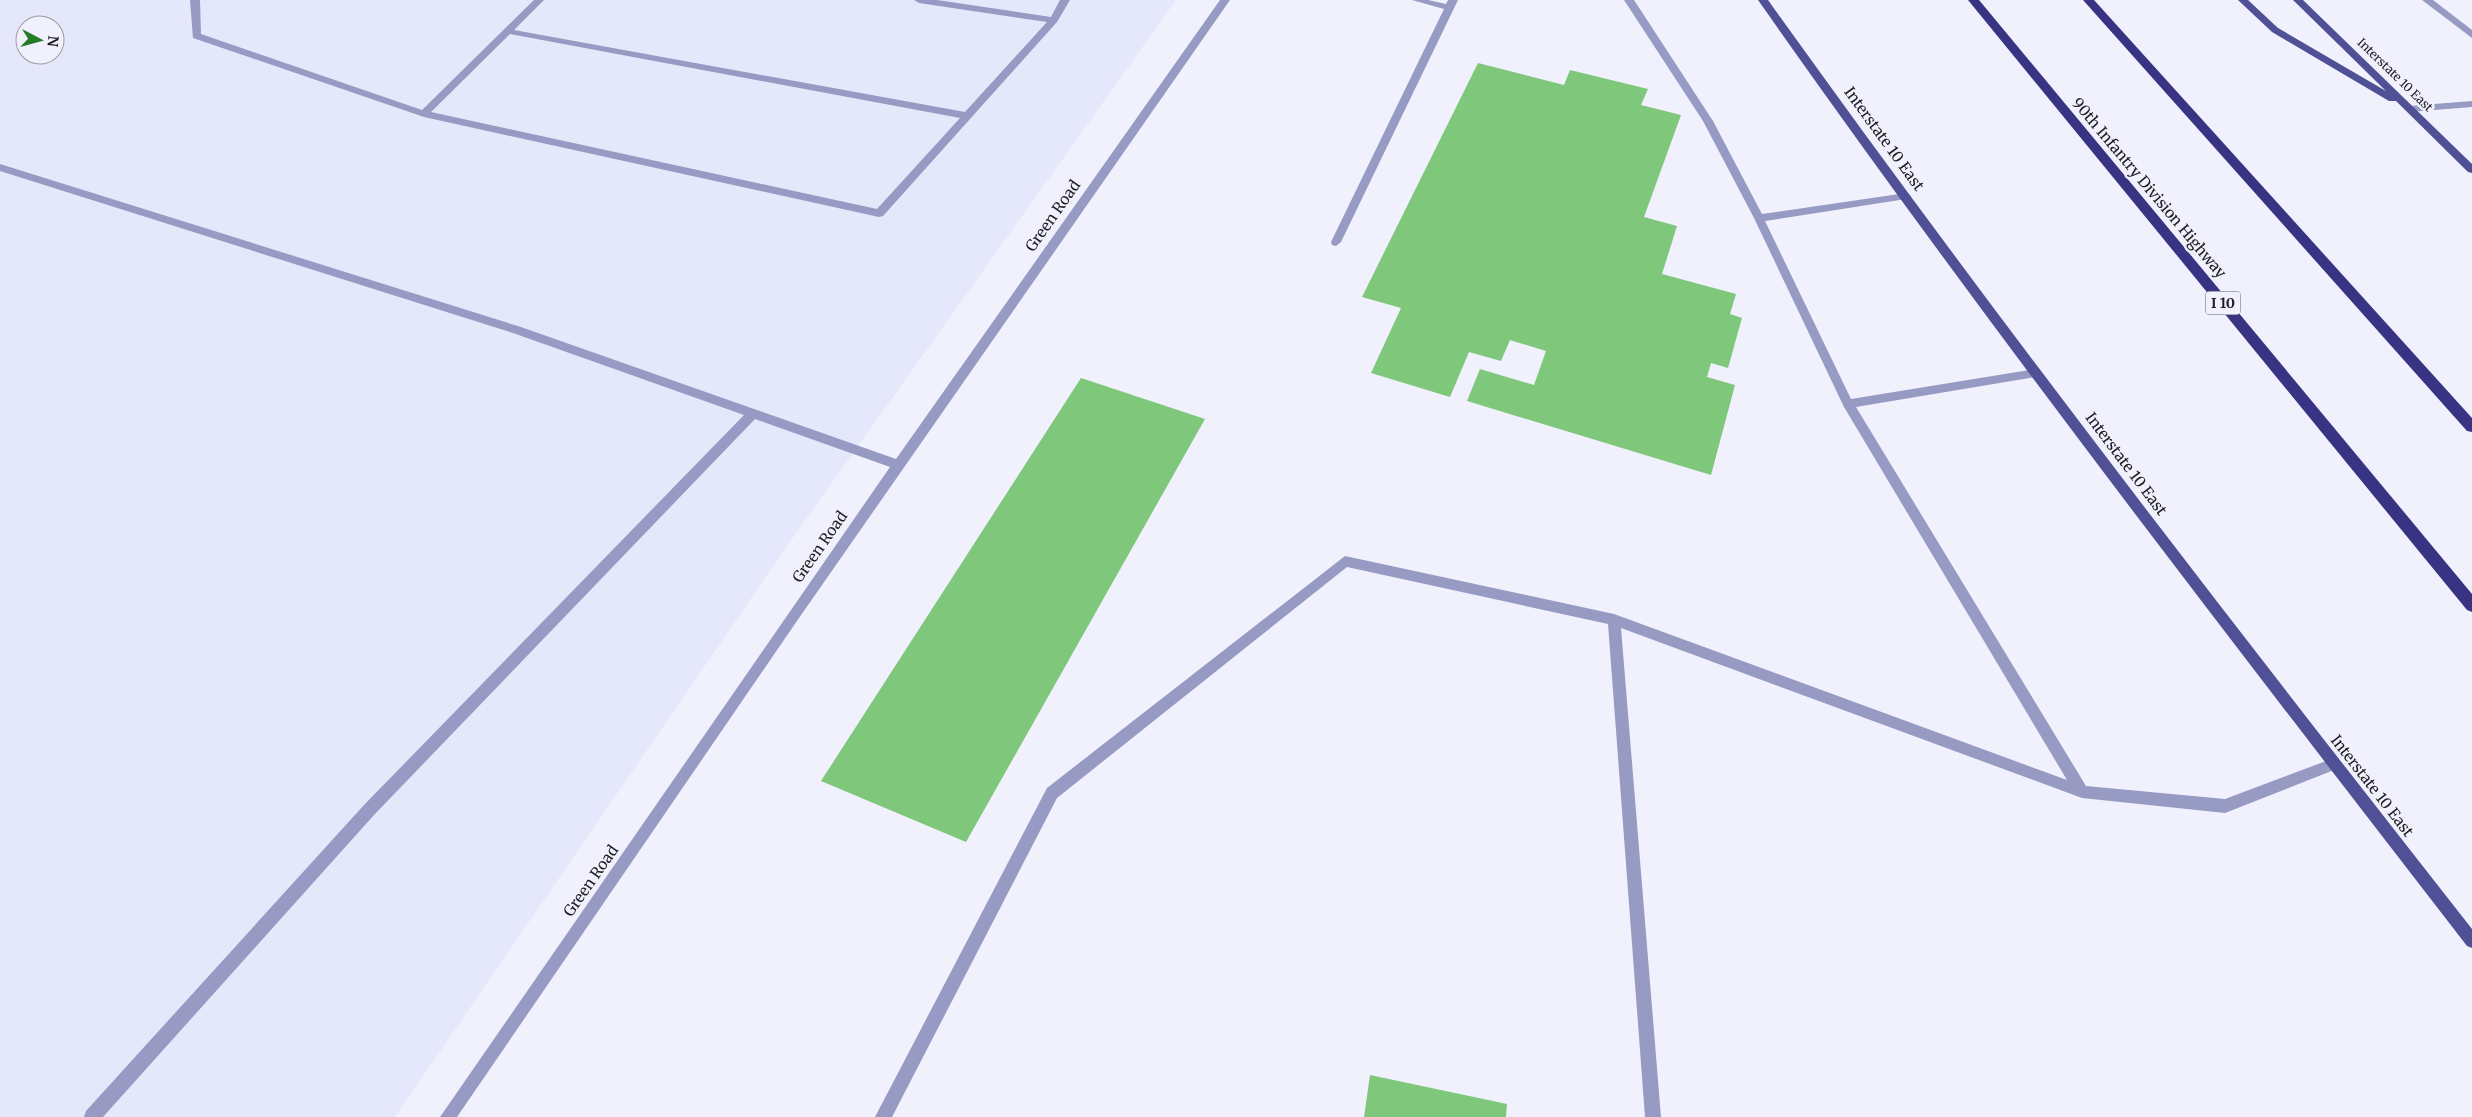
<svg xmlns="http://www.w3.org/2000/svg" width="2472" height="1117" font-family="Merriweather,serif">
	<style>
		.built { fill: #e5e7fa; fill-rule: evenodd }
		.building { fill: #7ec77b }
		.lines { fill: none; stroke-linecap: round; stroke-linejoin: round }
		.minor { fill: #979ac2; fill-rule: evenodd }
		.major { fill: #4f5095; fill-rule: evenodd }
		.highway { fill: #383383; fill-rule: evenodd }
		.labels { text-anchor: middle; stroke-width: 5; stroke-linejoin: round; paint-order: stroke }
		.far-street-label { font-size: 12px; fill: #1d1d21; stroke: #f0f1fc }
		.shield { fill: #f0f1fc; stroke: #5c5d63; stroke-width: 1 }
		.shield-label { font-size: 14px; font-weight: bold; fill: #1d1d21 }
		.street-label { font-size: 15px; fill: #1d1d21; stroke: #f0f1fc }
	</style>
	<rect width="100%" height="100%" fill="#f0f1fc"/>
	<path class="built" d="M0 0H1176L796 533 395 1117H0ZM25 25H55V55H25Z"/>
	<path class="building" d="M1478 63 1564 85 1570 70 1648 89 1641 105 1681 115 1644 217 1677 226 1662 274 1736 294 1730 314 1742 318 1728 368 1711 363 1707 377 1735 385 1711 475 1467 401 1480 369 1534 385 1546 351 1510 340 1501 361 1469 352 1450 397 1371 373 1401 308 1362 297Z
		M1081 378 1205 419 966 842 821 781Z
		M1370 1075 1507 1104 1506 1117H1364Z"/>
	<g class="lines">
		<path class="minor" d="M190 0H200L201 34 422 110 534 0H544L514 30 965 112 1047 22 919 3 914 0H937L1051 17 1060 0H1070L1057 22 883 216 879 217 424 117 193 38ZM510 34 960 118 877 209 431 112Z
			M1220 0H1230L799 618 457 1117H440L890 467 755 419 374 815 103 1117H84L86 1111 364 805 744 415 513 333 0 171V164L521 327 896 459Z
			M1412 0H1428L1446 4 1448 0H1458L1341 242 1336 246 1332 245 1331 242 1444 9Z
			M1624 0H1634L1713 121 1762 214 1906 193 1911 196 1906 199 1765 221 1851 399 2036 369 2040 370 2042 373 2036 377 1856 407 2086 786 2225 799 2334 758 2339 760 2341 764 2339 768 2225 813 2082 798 1621 628 1661 1117H1645L1608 624 1347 567 1057 798 892 1117H875L1047 788 1345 556 1614 614 2067 780 1844 407 1754 218 1703 121Z
			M2422 0H2433L2472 30V38Z
			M2472 101V107L2409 112 2404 109 2409 106Z"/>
		<path class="major" d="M1758 0H1768C1994 316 2232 623 2472 929V948L2467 946C2226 634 1985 323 1758 0Z
			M2238 0H2248L2278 28 2386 91 2293 0H2303L2472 164V173L2468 172 2396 101H2389L2272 32Z"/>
		<path class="highway" d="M1968 0H1979L2472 594V612L2467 610Z
			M2083 0H2094L2472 418V432L2467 431Z"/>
	</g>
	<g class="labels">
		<g class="far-street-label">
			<text transform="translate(2395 75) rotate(44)" y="4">Interstate 10 East</text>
		</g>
		<rect class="shield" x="2205.5" y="291.5" width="35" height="23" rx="4"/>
		<g class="shield-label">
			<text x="2223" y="308">I 10</text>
		</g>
		<g class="street-label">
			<text transform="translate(1884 139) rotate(54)" y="5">Interstate 10 East</text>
			<text transform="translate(2149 188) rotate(50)" y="5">90th Infantry Division Highway</text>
			<text transform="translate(1053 216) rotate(-55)" y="5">Green Road</text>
			<text transform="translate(2126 464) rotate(53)" y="5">Interstate 10 East</text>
			<text transform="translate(820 547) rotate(-55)" y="5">Green Road</text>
			<text transform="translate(2372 786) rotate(52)" y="5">Interstate 10 East</text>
			<text transform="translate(591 881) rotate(-55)" y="5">Green Road</text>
		</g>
	</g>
	<g transform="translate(40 40) rotate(96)"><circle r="24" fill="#f0f1fc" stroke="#9c9ca4"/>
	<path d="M0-4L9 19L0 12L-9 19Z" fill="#267b27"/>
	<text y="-8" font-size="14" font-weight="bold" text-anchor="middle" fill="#1d1d21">N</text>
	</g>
</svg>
